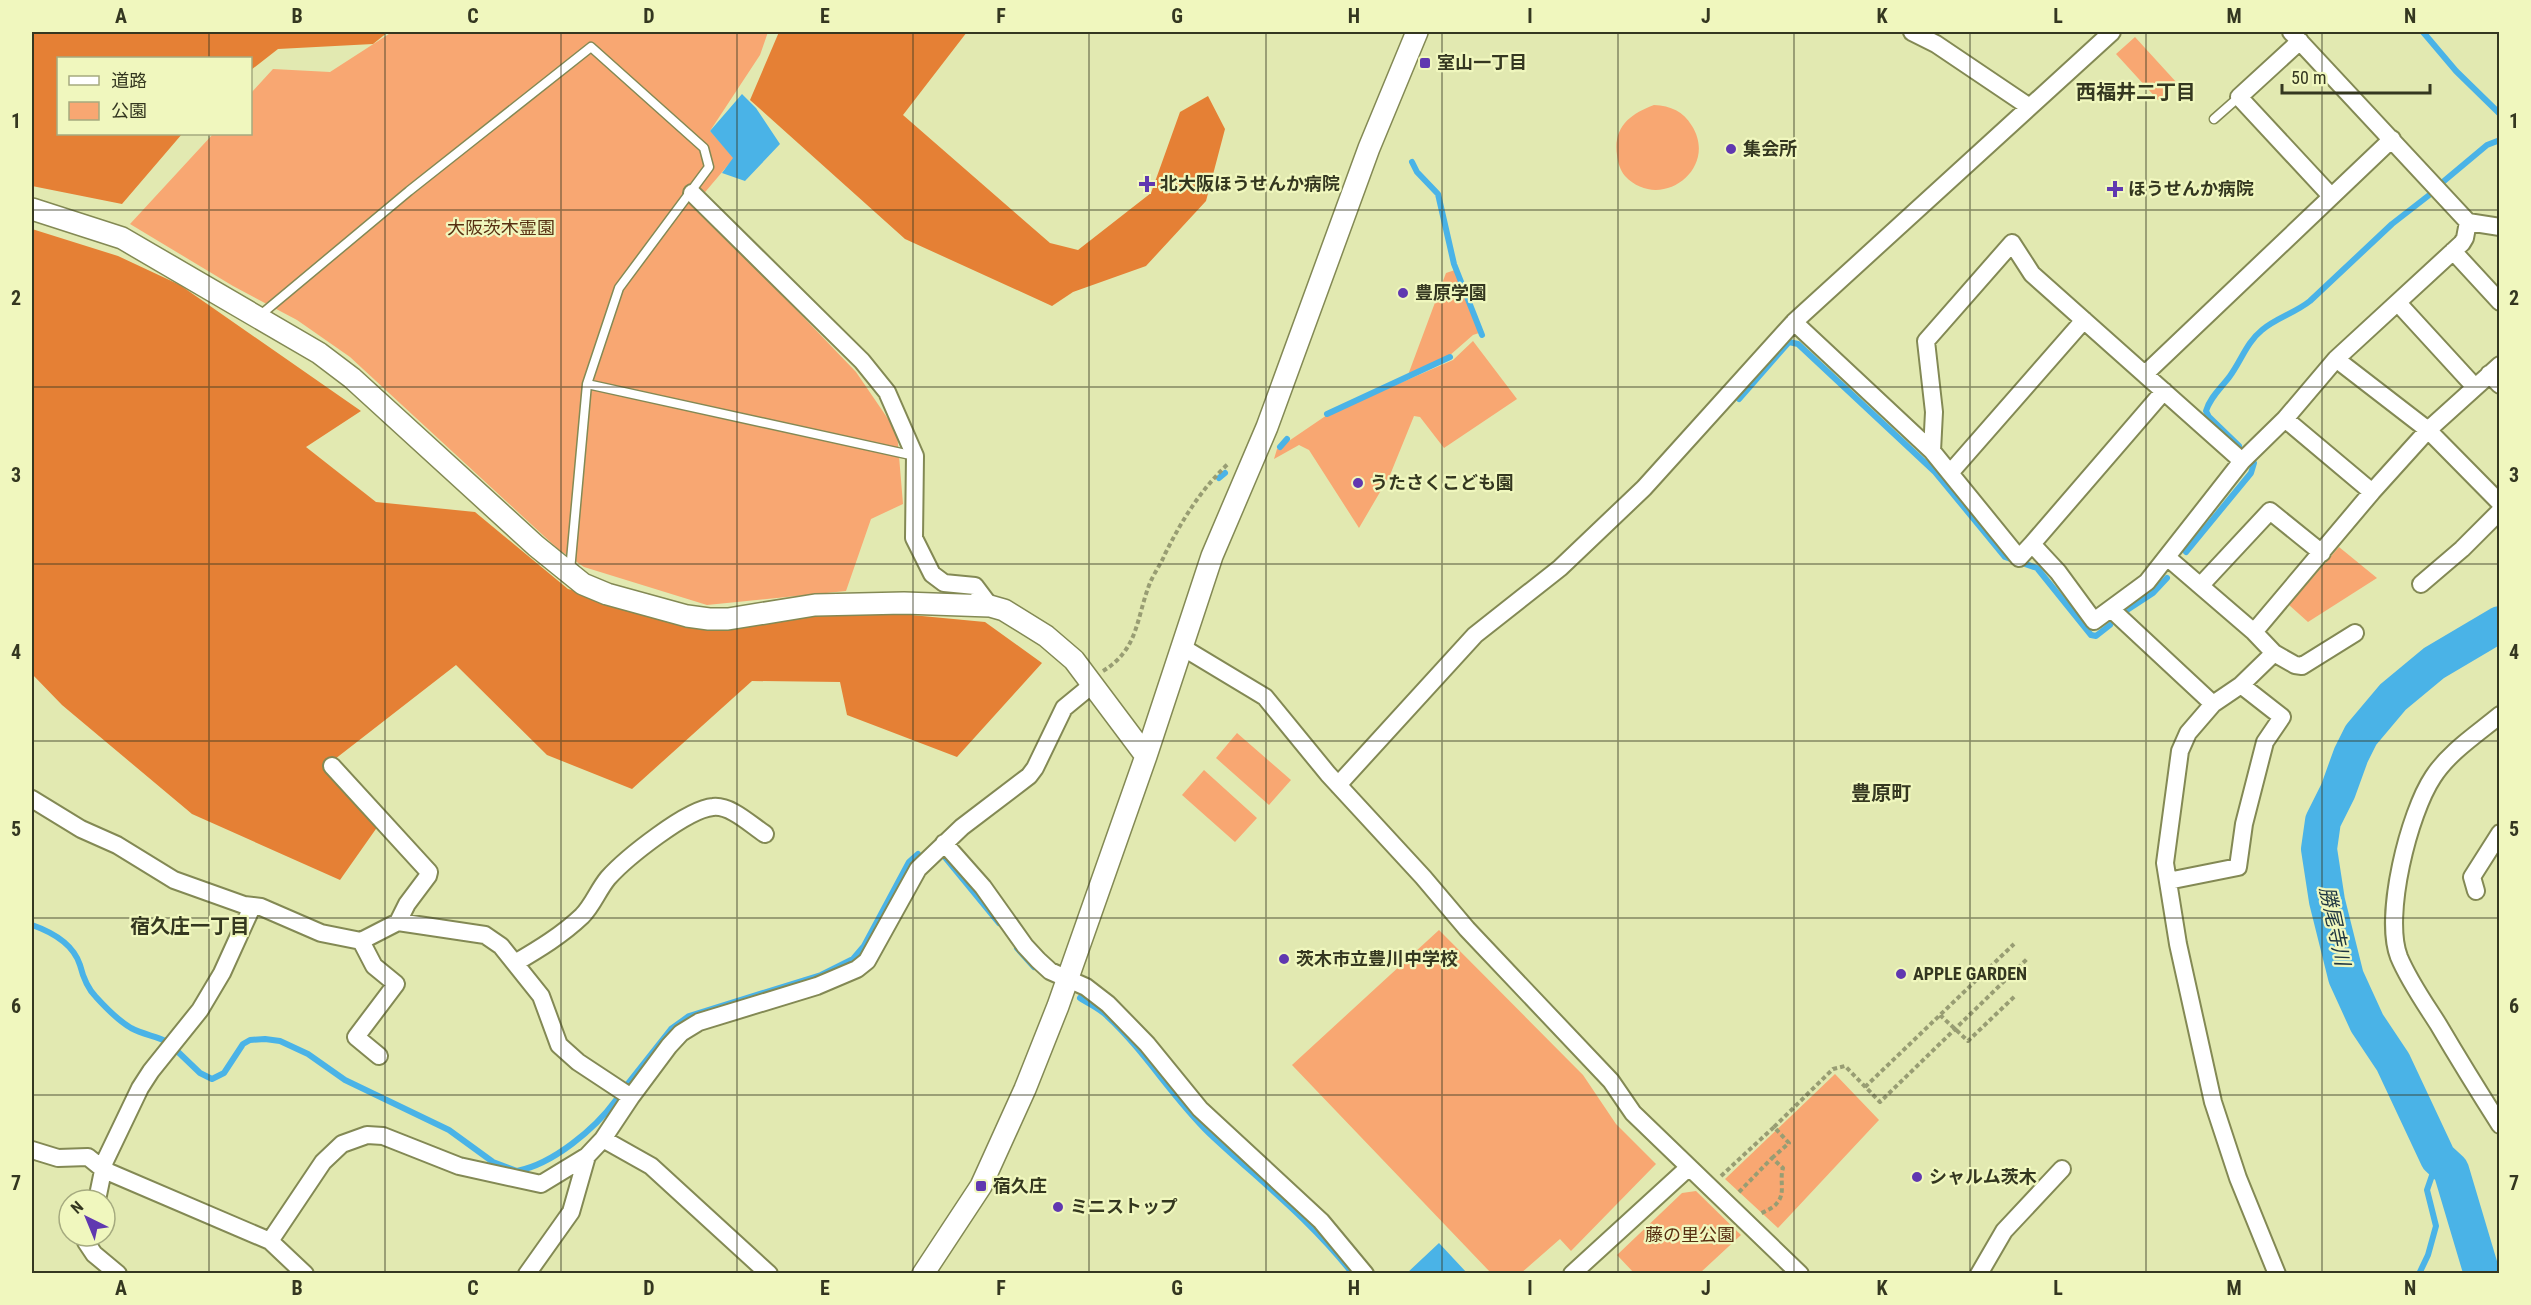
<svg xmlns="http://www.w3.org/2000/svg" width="2531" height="1305" font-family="'Roboto Condensed','Noto Sans JP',sans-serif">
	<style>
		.green { fill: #f8a772 }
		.forest { fill: #e58035 }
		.water { fill: #4ab3e7 }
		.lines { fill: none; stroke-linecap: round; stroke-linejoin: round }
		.stream { stroke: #4ab3e7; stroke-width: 6 }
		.river { stroke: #4ab3e7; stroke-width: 36 }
		.service-casing { stroke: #838954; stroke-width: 11 }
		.minor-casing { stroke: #838954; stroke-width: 20 }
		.tertiary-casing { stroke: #838954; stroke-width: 24 }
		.path { stroke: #989d73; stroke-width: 4; stroke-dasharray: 4.5 3; stroke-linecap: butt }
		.service { stroke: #fff; stroke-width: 8 }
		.minor { stroke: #fff; stroke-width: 16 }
		.tertiary { stroke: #fff; stroke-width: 21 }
		.grid { fill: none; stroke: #343720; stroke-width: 1.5; stroke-opacity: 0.55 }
		.poi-dot { fill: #6038b0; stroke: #f0f7be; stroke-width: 2 }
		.labels { text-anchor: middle; stroke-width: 4.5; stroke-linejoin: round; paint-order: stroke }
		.poi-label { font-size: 18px; font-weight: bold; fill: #343720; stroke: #f0f7be; text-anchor: start }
		.park-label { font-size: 18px; fill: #572f11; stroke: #f0f7be }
		.neighbourhood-label { font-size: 20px; font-weight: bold; fill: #343720; stroke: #f0f7be }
		.water-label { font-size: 20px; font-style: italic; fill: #1e3541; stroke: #f0f7be }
		.neatline { fill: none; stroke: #343720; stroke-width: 2 }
		.grid-label { font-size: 20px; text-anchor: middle; font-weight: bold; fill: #343720 }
	</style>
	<rect width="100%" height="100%" fill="#e2e9b1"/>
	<path class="green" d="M392 32H768L760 55 710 131 734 158 695 204 856 372 897 432 903 504 871 519 846 591 707 605 584 567 558 549 350 357 297 320 233 286 130 224 213 134H250L251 93 273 69 330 72Z
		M2135 37 2177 83 2158 100 2116 54Z
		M1654 105C1671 106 1683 111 1692 126 1719 169 1660 213 1625 176 1620 170 1618 163 1617 155 1613 127 1630 114 1654 105Z
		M1455 270 1479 333 1473 335 1449 356 1408 375 1446 273Z
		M1473 341 1517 399 1444 448 1420 417 1414 416 1390 475 1359 528 1309 450 1299 445 1274 459 1277 449 1327 415 1453 360Z
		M2339 547 2377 578 2308 622 2289 605Z
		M1237 733 1291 780 1269 805 1216 758Z
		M1204 770 1257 818 1235 842 1182 795Z
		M1439 930 1583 1075 1616 1124 1656 1164 1571 1251 1560 1239 1521 1273H1491L1292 1065Z
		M1835 1074 1879 1120 1778 1228 1725 1179Z
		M1696 1191 1741 1235 1700 1273H1634L1617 1255 1682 1193Z"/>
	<path class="forest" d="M32 32H388L373 44 278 49 251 70 250 58H58V134H182L122 204 32 186Z
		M779 32H967L903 115 1050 243 1078 250 1151 193 1180 112 1208 96 1225 129 1206 201 1146 266 1073 292 1052 306 905 239 750 100Z
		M32 229 118 256 180 285 361 411 306 447 376 502 475 512 568 589 710 629 859 610 985 622 1042 663 957 757 847 715 840 682 752 681 632 789 547 755 456 665 326 766 378 826 340 880 192 814 62 705 32 674Z"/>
	<path class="water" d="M742 94 756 108 780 144 745 181 722 173 733 158 710 131Z
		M1439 1243 1467 1273H1407Z"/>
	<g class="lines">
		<path class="stream" d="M2423 32 2456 71 2500 114
			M1412 162 1417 172 1438 194 1454 264 1482 335
			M2444 181 2487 145 2500 140
			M1739 399 1789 342 1798 344 1935 472 2005 557 2037 568 2091 635 2096 636 2110 625
			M1327 414 1450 357
			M2239 446 2209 417 2206 411C2210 397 2222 387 2230 376 2241 361 2247 342 2262 330 2276 318 2295 313 2310 301L2392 224 2428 196
			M1280 447 1287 439
			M1219 478 1225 473
			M2186 552 2251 473 2254 463
			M2127 610 2153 593 2167 578
			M944 856 999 923
			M32 925C52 932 73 943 80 965 83 977 87 988 96 997 106 1008 119 1021 131 1028 142 1034 155 1036 166 1041
			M1017 948 1034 967
			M1080 998C1089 1004 1100 1009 1107 1016 1145 1051 1172 1097 1209 1133 1260 1181 1308 1217 1353 1274
			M175 1049 200 1073 212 1079 224 1073 243 1044 250 1040 265 1039 280 1041 308 1054 345 1080 449 1130 493 1162 517 1171C553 1164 595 1129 616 1100
			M626 1086 671 1029 689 1016 821 975 853 959 864 946 909 862 918 854
			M2419 1274 2428 1255 2436 1226 2427 1190 2438 1158"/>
		<path class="river" d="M2482 1274 2451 1170 2438 1158 2393 1062 2367 1023 2346 977 2327 901 2319 849 2323 821 2338 791 2351 755 2361 735 2393 697 2434 663 2500 624"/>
		<defs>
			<path id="service" d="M2214 119 2239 97
				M258 317 409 191 591 47 704 148 709 167 619 288 587 384 570 571
				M587 384 915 456"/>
			<path id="minor" d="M1912 32 1936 44 2028 106
				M2291 32 2468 222 2500 227
				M2300 41 2239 97 2331 196
				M692 193 862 361 887 392 915 456 914 538 932 574 944 583 975 586 990 606
				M2453 251 2500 302
				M2398 303 2475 387
				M1794 322 1932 451 2019 558 2032 544 2058 572 2094 621 2147 582 2242 461 2285 419 2336 359 2462 243 2465 238 2468 222
				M2336 359 2428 430 2500 503
				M2145 374 2392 139
				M2489 374 2500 385
				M2285 419 2372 492
				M1932 451 1934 412 1926 341 2012 243 2032 274 2242 461
				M1950 473 2084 320
				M2032 544 2164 391
				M2168 558 2254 632 2274 653 2241 685 2213 704 2188 733 2180 751 2165 863 2178 944 2213 1102 2238 1178 2277 1274
				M2421 584 2462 549 2500 511
				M2201 585 2270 511 2322 553
				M2111 609 2213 704
				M2254 632 2372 492 2428 430 2500 365
				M1182 647 1265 697 1328 774 1423 877 1467 929 1611 1081 1633 1113 1800 1274
				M2274 653 2295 665 2302 666 2355 633
				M2500 715C2477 734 2449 752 2433 777 2409 813 2383 916 2399 957 2409 981 2424 1002 2438 1024 2458 1058 2479 1092 2500 1125
				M332 766 429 872 428 876 407 904 398 922
				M1338 785 1475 635 1560 568 1644 488 1794 322 2112 32
				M32 799 81 829 117 845 174 880 244 905 261 907 321 933 361 941 398 922 485 935 501 946 541 996 559 1045 578 1062 631 1097
				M944 843 983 887 1025 946 1038 960 1050 971 1086 987 1108 1004 1147 1044 1200 1109 1321 1221 1365 1274
				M2168 881 2238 867 2244 824 2265 742 2282 717 2241 685
				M2476 891 2472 877 2500 833
				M361 941 374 966 396 984 356 1037 379 1056
				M515 963C539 949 562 935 582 916 593 905 598 890 608 878 626 858 687 809 713 807 731 805 751 825 765 834
				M603 1139 651 1166 769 1274
				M32 1150 58 1158 88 1157 104 1170 270 1241 305 1274
				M97 1200 105 1161 140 1088 151 1071 200 1010 222 973 252 907
				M87 1236 86 1242 94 1254 118 1274
				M270 1241 323 1162 342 1144 367 1135 383 1136 459 1166 541 1184 587 1156
				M527 1274 571 1212 587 1156 603 1139 631 1097 669 1046 681 1033 699 1022 817 986 857 969 867 961 918 869 962 827 1029 776 1035 768 1064 708 1092 685
				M1572 1274 1688 1168
				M1979 1274 2004 1231 2062 1169"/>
			<path id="tertiary" d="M32 209 122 238 319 353 352 378 536 546 583 584 607 594 687 616 709 619H728L815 605 904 603 990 606 1004 610 1046 636 1074 660 1146 756
				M923 1274 981 1186 1025 1089 1058 1006 1146 756 1212 556 1267 427 1369 148 1417 32"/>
		</defs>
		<use href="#service" class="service-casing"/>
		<use href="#minor" class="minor-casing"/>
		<use href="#tertiary" class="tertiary-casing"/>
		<path class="path" d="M1103 671C1139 649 1136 618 1150 583 1154 573 1161 564 1165 554 1182 520 1201 489 1229 463
			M1940 1015 1968 1041 2015 996
			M1865 1087 2014 944
			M1774 1127 1833 1069 1845 1066 1880 1102 2027 959
			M1721 1176 1774 1127 1789 1143 1772 1158
			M1739 1192 1772 1158 1783 1168C1779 1180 1786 1193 1777 1203 1774 1208 1765 1211 1760 1214"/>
		<use href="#service" class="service"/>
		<use href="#minor" class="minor"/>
		<use href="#tertiary" class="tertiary"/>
	</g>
	<path class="grid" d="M209 32V58M385 32V1274M561 32V1274M737 32V1274M913 32V1274M1089 32V1274M1266 32V1274M1442 32V1274M1618 32V1274M1794 32V1274M1970 32V1274M2146 32V1274M2322 32V1274M209 134V1274M32 210H2500M32 387H2500M32 564H2500M32 741H2500M32 918H2500M32 1095H2500"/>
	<g class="poi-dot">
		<rect x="1419" y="57" width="12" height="12" rx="3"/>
		<circle cx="1731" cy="149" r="6"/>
		<path d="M1144 175h6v6h6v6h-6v6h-6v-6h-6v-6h6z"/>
		<path d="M2112 180h6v6h6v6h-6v6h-6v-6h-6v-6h6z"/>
		<circle cx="1403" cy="293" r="6"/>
		<circle cx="1358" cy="483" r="6"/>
		<circle cx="1284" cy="959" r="6"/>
		<circle cx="1901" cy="974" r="6"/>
		<circle cx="1917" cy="1177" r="6"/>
		<rect x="975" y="1180" width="12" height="12" rx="3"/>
		<circle cx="1058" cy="1207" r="6"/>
	</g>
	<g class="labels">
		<g class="poi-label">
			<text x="1437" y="69">室山一丁目</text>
			<text x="1743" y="155">集会所</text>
			<text x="1160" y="190">北大阪ほうせんか病院</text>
			<text x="2128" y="195">ほうせんか病院</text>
			<text x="1415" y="299">豊原学園</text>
			<text x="1370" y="489">うたさくこども園</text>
			<text x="1296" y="965">茨木市立豊川中学校</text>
			<text x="1913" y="980">APPLE GARDEN</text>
			<text x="1929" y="1183">シャルム茨木</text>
			<text x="993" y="1192">宿久庄</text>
			<text x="1070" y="1213">ミニストップ</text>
		</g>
		<g class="park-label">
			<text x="501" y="234">大阪茨木霊園</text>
			<text x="1690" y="1241">藤の里公園</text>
		</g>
		<g class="neighbourhood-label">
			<text x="2136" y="99">西福井二丁目</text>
			<text x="1881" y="800">豊原町</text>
			<text x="190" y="933">宿久庄一丁目</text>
		</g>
		<g class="water-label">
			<text transform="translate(2335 926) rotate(78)" y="7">勝尾寺川</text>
		</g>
	</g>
	<rect width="2531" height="1305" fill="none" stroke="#f0f7be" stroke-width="66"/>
	<rect x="57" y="57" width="195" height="78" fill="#f0f7be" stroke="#a5aa7f" stroke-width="1.5"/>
	<rect x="69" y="76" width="30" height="9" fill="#ffffff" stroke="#a5aa7f" stroke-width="1.5"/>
	<text x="111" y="87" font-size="18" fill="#343720">道路</text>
	<rect x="69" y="102" width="30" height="18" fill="#f8a772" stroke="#a5aa7f" stroke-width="1.5"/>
	<text x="111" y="117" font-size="18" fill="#343720">公園</text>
	<g transform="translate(87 1218) rotate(317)"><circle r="28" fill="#f0f7be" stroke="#a5aa7f" stroke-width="1.5"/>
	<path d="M0-4.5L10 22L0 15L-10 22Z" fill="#6038b0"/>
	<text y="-9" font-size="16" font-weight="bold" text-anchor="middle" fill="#343720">N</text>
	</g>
	<path d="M2282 84v9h148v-9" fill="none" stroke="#343720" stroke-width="3"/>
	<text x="2291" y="84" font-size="18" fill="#343720" stroke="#f0f7be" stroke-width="4.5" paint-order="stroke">50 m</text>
	<rect x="33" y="33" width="2465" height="1239" class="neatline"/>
	<g class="grid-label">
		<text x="121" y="23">A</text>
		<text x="297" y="23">B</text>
		<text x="473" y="23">C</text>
		<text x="649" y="23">D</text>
		<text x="825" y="23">E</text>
		<text x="1001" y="23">F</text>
		<text x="1177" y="23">G</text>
		<text x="1354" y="23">H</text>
		<text x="1530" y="23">I</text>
		<text x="1706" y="23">J</text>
		<text x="1882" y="23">K</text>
		<text x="2058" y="23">L</text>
		<text x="2234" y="23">M</text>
		<text x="2410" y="23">N</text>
		<text x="16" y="128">1</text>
		<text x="2514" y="128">1</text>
		<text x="16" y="305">2</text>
		<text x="2514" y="305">2</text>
		<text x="16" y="482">3</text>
		<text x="2514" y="482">3</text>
		<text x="16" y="659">4</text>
		<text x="2514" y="659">4</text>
		<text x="16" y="836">5</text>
		<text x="2514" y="836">5</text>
		<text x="16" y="1013">6</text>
		<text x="2514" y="1013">6</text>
		<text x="16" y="1190">7</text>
		<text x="2514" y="1190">7</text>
		<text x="121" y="1295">A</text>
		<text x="297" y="1295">B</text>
		<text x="473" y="1295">C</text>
		<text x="649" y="1295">D</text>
		<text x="825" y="1295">E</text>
		<text x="1001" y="1295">F</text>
		<text x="1177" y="1295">G</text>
		<text x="1354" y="1295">H</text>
		<text x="1530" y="1295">I</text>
		<text x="1706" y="1295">J</text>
		<text x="1882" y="1295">K</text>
		<text x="2058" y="1295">L</text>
		<text x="2234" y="1295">M</text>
		<text x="2410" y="1295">N</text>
	</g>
</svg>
